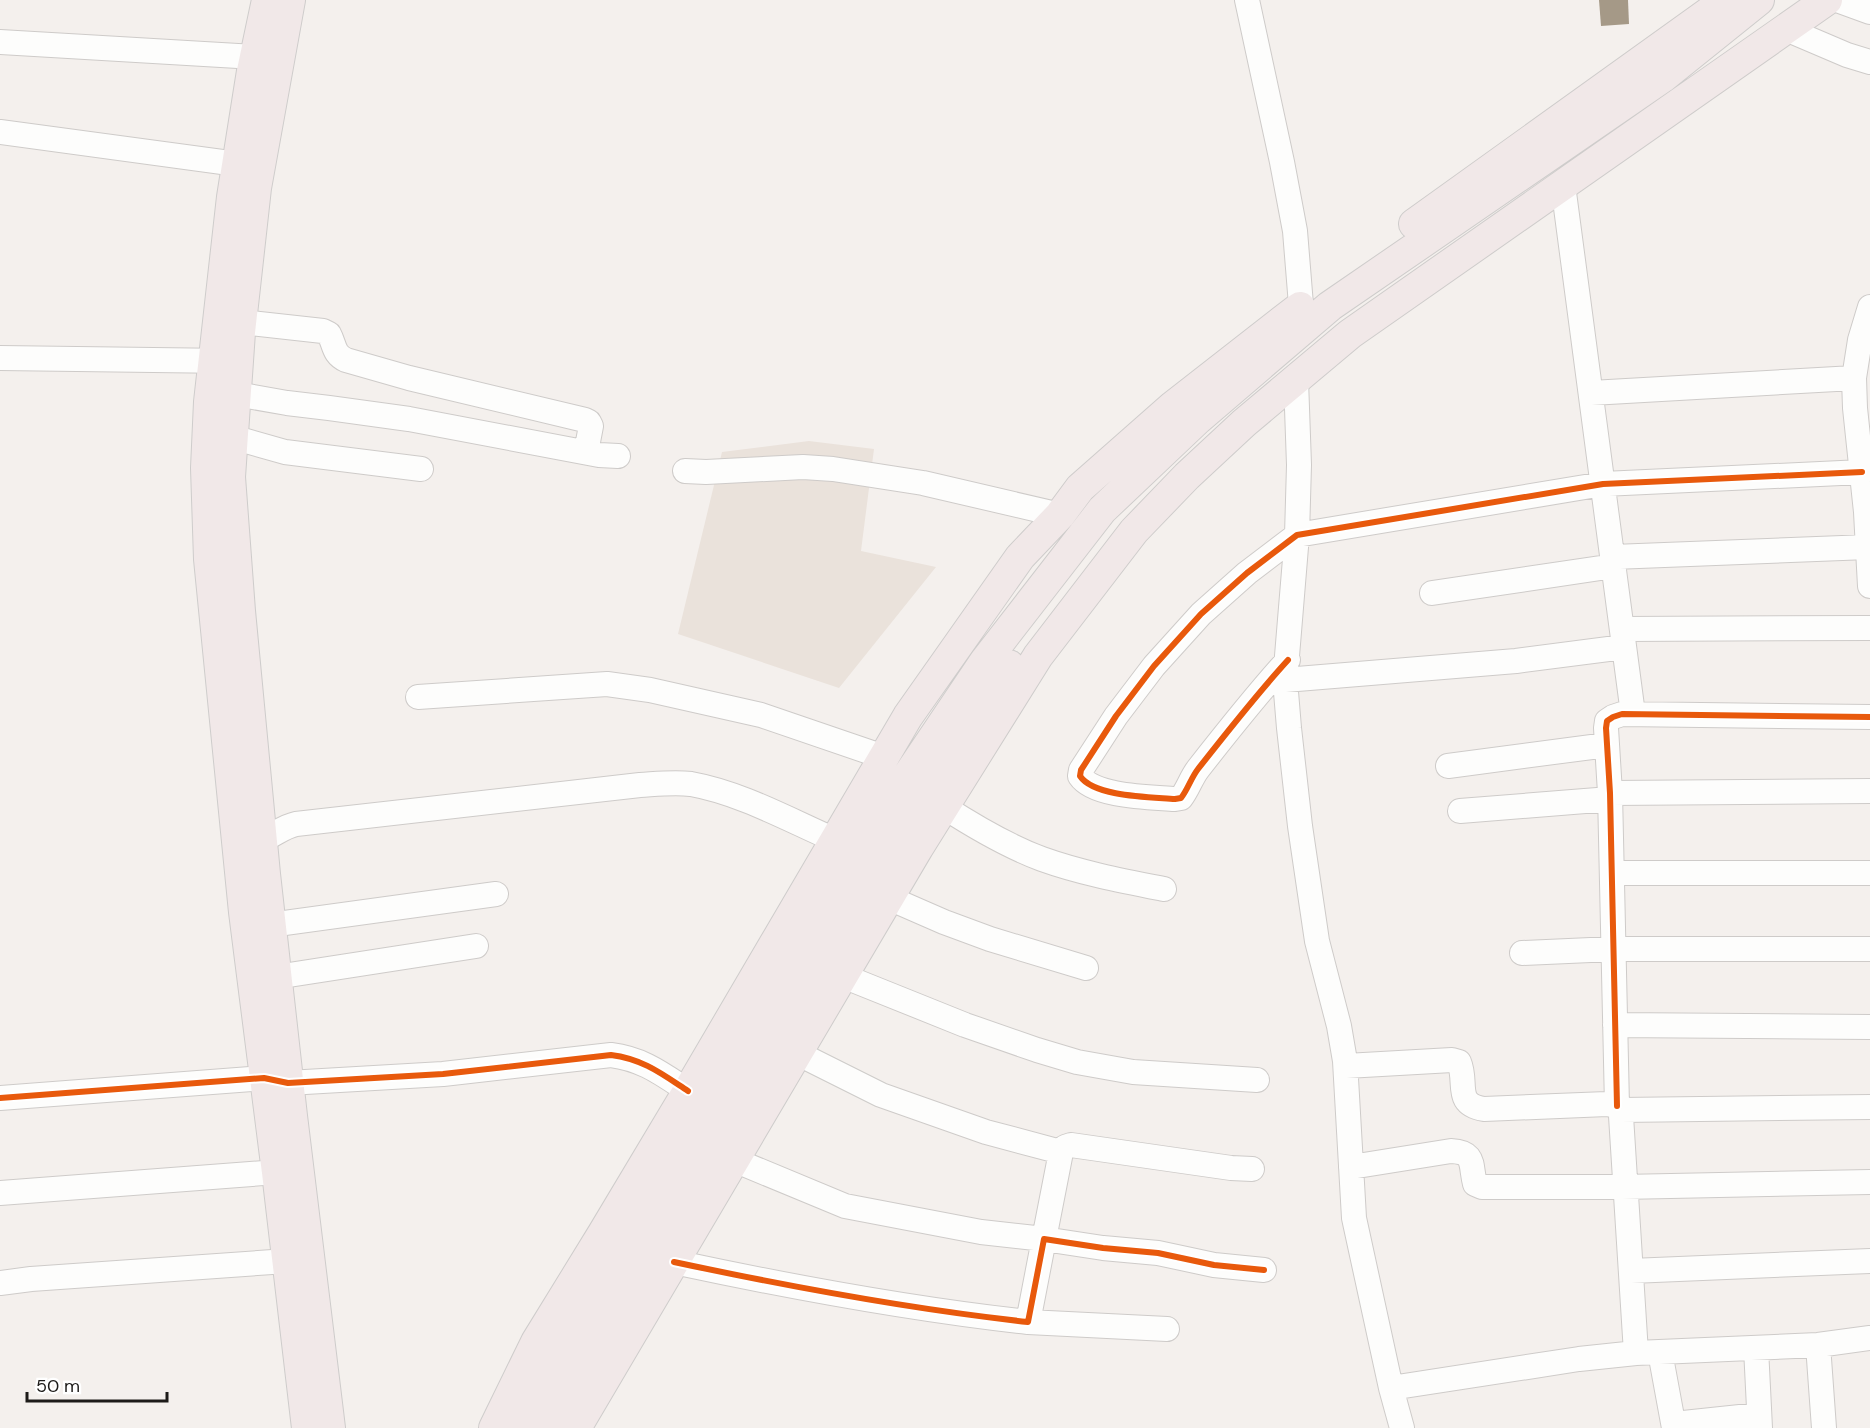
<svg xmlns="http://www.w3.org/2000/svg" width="1870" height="1428" font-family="'DM Sans',sans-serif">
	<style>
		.built { fill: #eae2db }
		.building { fill: #a59987 }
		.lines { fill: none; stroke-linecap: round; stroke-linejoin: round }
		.minor-casing { stroke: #cecbc9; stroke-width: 26 }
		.major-casing { stroke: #cecccb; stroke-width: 32 }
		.minor { stroke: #fdfdfc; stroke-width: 24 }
		.major { stroke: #f1e8e8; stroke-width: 30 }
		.cycleway-casing { stroke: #fff; stroke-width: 10 }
		.cycleway { stroke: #e8590c; stroke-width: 6 }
	</style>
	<rect width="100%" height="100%" fill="#f4f0ed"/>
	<path class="built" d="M809 441 874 449 861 551 936 567 839 688 678 634 722 452Z"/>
	<path class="building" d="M1599 0H1628L1629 24 1601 26Z"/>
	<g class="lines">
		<defs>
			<path id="minor" d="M1247 0 1282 162 1295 231 1301 305
				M1837 0 1870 12
				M1786 29 1847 55 1870 62
				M0 42 255 57
				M0 132 237 164
				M1563 185 1633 714
				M1870 307 1860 340 1854 378 1855 408 1866 512 1870 586
				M242 322 323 331 329 334C335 345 333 354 346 360L409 378 585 420 589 422 591 426 586 452
				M0 358 230 361
				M1296 380 1299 465 1297 535 1285 680 1289 728 1300 826 1317 941 1339 1026 1345 1061 1354 1218 1391 1388 1402 1428
				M1591 393 1854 378
				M236 394 287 403 329 408 409 419 599 455 618 456
				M218 433 285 452 421 469
				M685 471 706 472 803 467 833 469 923 483 1060 515
				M1613 557 1868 547
				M1432 593 1614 566
				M1622 629 1870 628
				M1288 660C1256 695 1227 732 1198 769 1191 778 1188 789 1181 798L1175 799C1151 797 1094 797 1080 776L1081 770 1116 716 1154 666 1201 614 1247 573 1297 535 1603 484 1862 472
				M1285 680 1516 661 1624 647
				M418 697 607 684 650 690 761 715 884 757
				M1448 766 1607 745
				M1610 793 1870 791
				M944 807C975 827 1007 846 1042 859 1081 873 1123 881 1164 889
				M1460 811 1610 799
				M261 840C274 836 282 827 296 824L640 785C657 784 674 782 691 784 741 793 789 820 835 840
				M1612 873H1870
				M889 898 944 922 990 939 1086 968
				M270 925 496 894
				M1522 953 1613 949H1870
				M843 976 965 1025 1037 1050 1077 1062 1133 1072 1257 1080
				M276 977 476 946
				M1615 1025 1870 1027
				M797 1053 881 1095 986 1132 1061 1152 1065 1147 1071 1145 1231 1168 1252 1169
				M1346 1066 1452 1060 1459 1062C1468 1083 1453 1104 1484 1109L1607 1104 1617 1106 1621 1110V1116L1636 1353
				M0 1098 264 1078 288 1083 443 1074 611 1055C643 1059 662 1074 688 1091
				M1617 1106 1610 793 1606 728 1607 721 1613 717 1622 714 1870 717
				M1621 1110 1870 1107
				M734 1160 845 1206 981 1232 1044 1239 1061 1152
				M1351 1167 1451 1151C1476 1152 1470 1165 1475 1184L1482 1187H1622L1870 1182
				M0 1193 277 1172
				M674 1262C791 1287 909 1309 1028 1322L1044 1239 1103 1248 1158 1253 1214 1265 1264 1270
				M1631 1271 1870 1261
				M0 1283 31 1279 287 1261
				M1028 1322 1167 1329
				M1818 1345 1824 1428
				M1756 1348 1760 1428
				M1660 1352 1674 1428
				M1391 1388 1579 1359 1636 1353 1818 1345 1870 1338
				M1674 1424 1759 1415"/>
			<path id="major" d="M267 0 252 71 232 197 209 402 206 468 209 559 244 912 277 1172 307 1428
				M290 0 256 188 240 332 230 477 240 611 265 874 292 1116 330 1428
				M1414 224 1726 0
				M494 1428 536 1342 603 1233 688 1091 908 716 1020 557 1060 515 1080 488 1173 406 1300 307
				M518 1428 873 827 985 661 1102 510 1198 419 1330 306 1662 78 1759 0
				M549 1428 692 1179 893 837 1009 665
				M576 1428 918 848 1038 656 1134 531 1187 476 1244 423 1350 334 1827 0"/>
		</defs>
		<use href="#minor" class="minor-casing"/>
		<use href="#major" class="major-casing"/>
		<use href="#minor" class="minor"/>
		<use href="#major" class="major"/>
		<defs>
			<path id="cycleway" d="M1288 660C1256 695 1227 732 1198 769 1191 778 1188 789 1181 798L1175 799C1151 797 1094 797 1080 776L1081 770 1116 716 1154 666 1201 614 1247 573 1297 535 1603 484 1862 472
				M0 1098 264 1078 288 1083 443 1074 611 1055C643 1059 662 1074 688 1091
				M1617 1106 1610 793 1606 728 1607 721 1613 717 1622 714 1870 717
				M674 1262C791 1287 909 1309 1028 1322L1044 1239 1103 1248 1158 1253 1214 1265 1264 1270"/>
		</defs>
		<use href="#cycleway" class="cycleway-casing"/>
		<use href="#cycleway" class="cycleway"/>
	</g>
	<path d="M27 1392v9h140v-9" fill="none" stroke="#1d1b19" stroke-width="3"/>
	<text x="36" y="1392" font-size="18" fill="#1d1b19" stroke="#ffffff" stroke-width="4.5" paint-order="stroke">50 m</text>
</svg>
